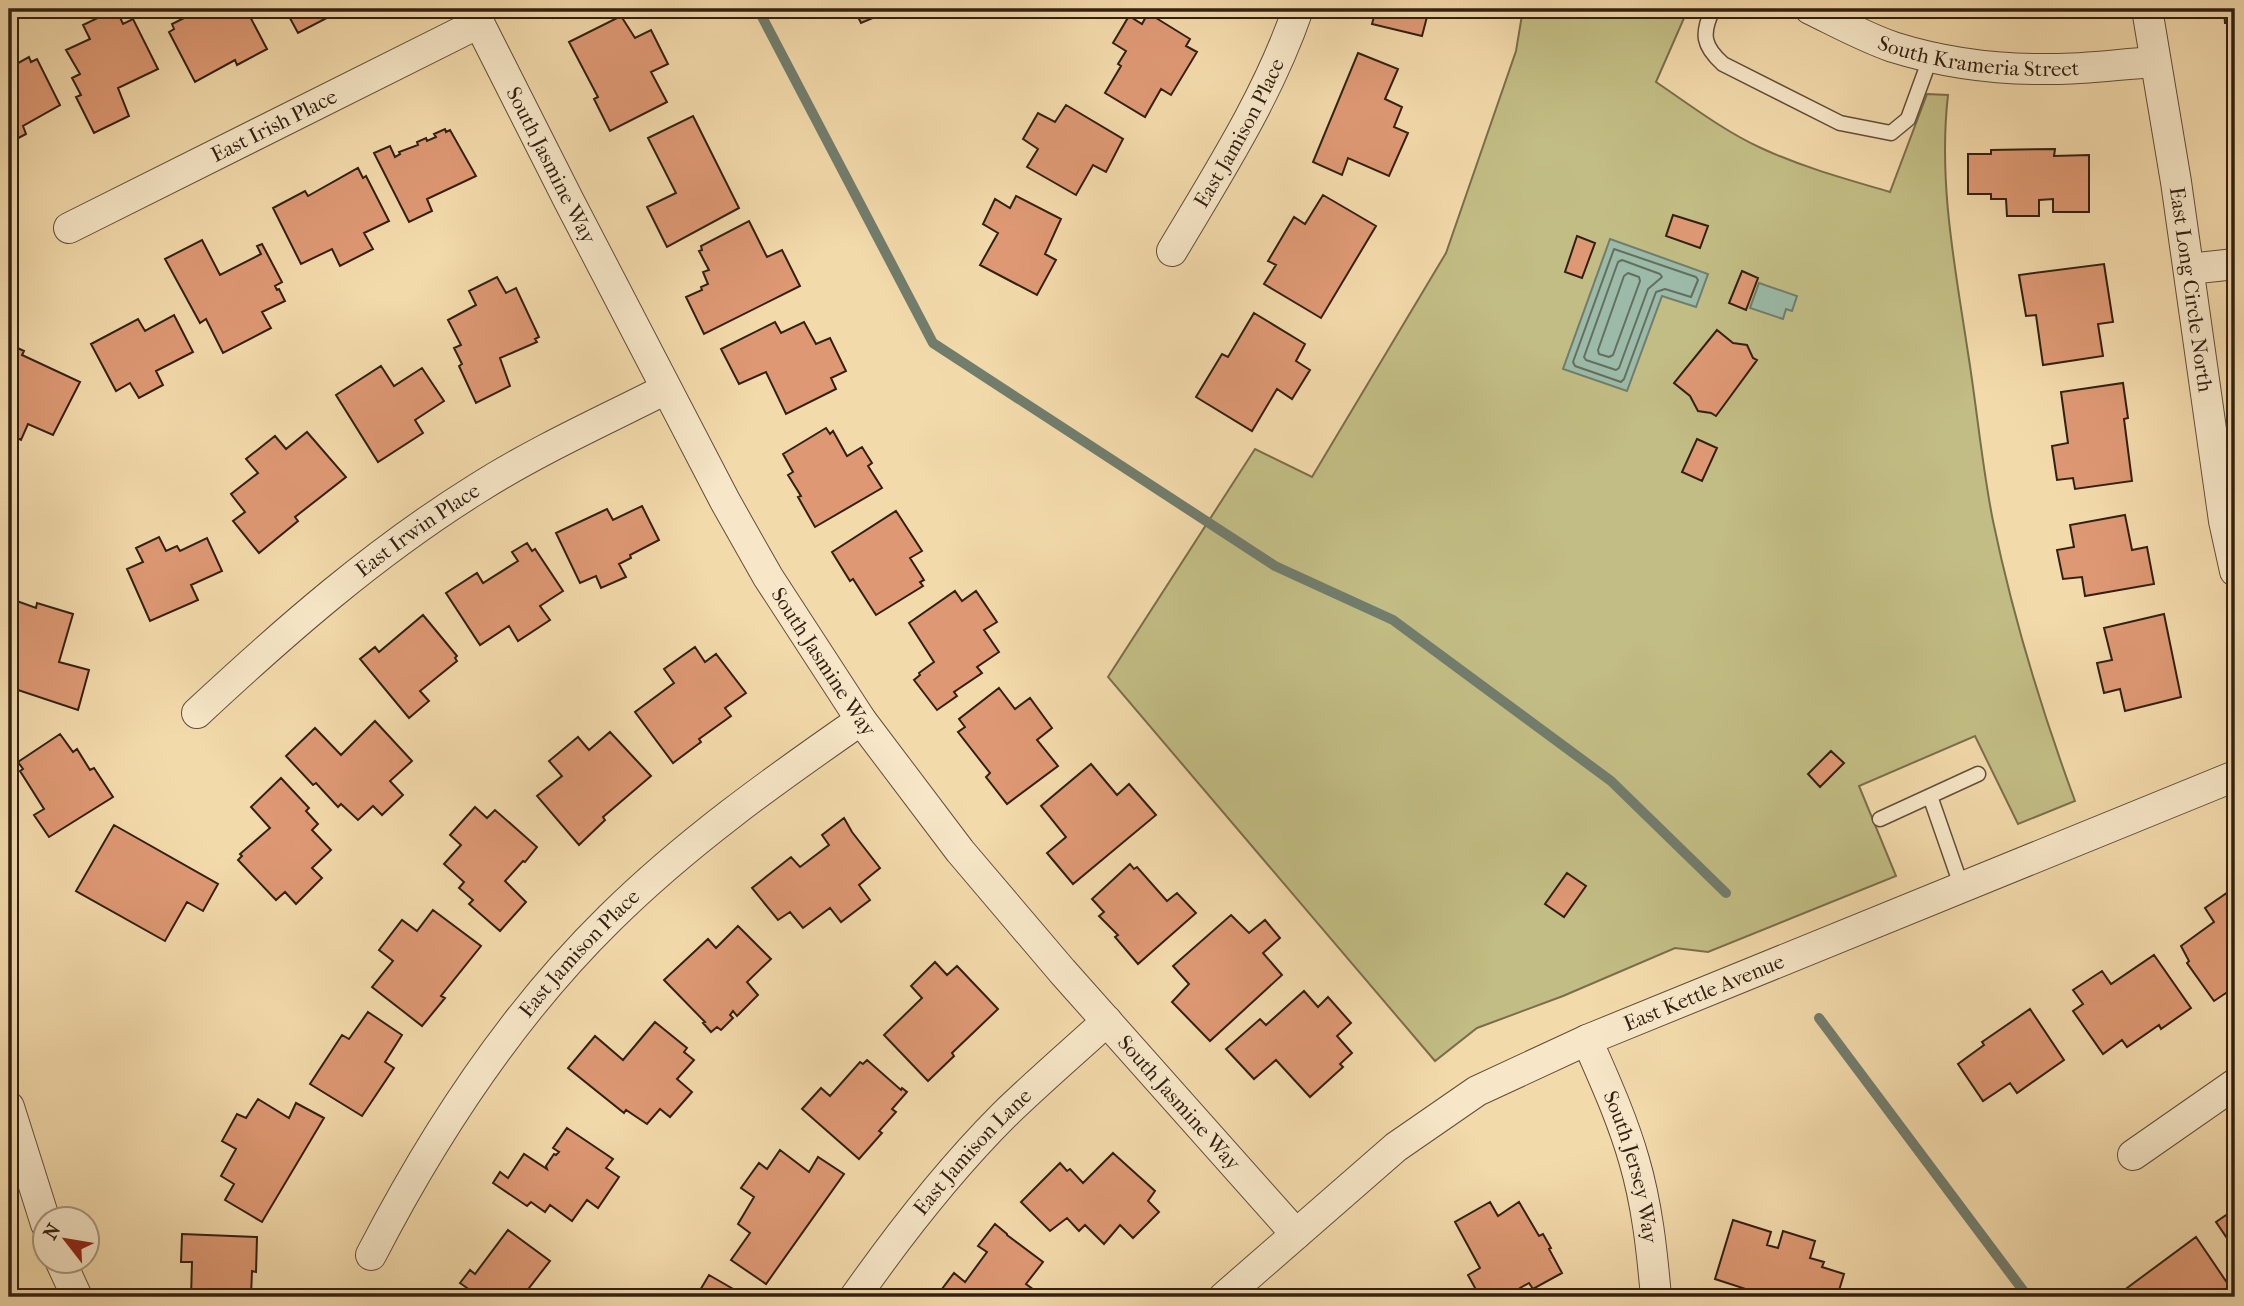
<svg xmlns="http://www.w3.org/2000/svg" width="2244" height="1306" font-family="'IM FELL French Canon',serif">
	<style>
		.green { fill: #c2bd84; stroke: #7a6e4c; stroke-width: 2 }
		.water { fill: #9bbba8; stroke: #717d6d; stroke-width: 2 }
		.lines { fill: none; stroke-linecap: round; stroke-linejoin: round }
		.shore { stroke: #666e5e; stroke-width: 2 }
		.stream { stroke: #717d6d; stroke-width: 10 }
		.building { fill: #de9974; stroke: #322014; stroke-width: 2 }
		.service-casing { stroke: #624e3a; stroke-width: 17 }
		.minor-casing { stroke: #624e3a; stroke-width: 32 }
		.service { stroke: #f7e7c8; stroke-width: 14 }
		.minor { stroke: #f7e7c8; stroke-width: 30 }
		.labels { text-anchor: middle; stroke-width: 5; stroke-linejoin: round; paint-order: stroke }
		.street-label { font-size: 21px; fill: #322014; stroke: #f7e7c8 }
	</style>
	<rect width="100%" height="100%" fill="#f3daab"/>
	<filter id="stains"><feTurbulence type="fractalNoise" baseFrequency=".00286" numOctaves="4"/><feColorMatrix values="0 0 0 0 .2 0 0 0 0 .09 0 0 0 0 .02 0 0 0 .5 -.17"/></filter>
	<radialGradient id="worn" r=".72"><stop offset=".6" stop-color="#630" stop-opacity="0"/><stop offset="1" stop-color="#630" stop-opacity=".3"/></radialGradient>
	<path class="green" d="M1523 9H1688L1656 82C1690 105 1724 131 1761 148 1802 167 1846 179 1890 192L1927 94 1948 95C1938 182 1955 267 1968 353 1977 409 1982 466 1993 521 2013 617 2041 709 2075 801L2018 824 1975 736 1859 786 1896 876 1708 952 1675 948 1563 996 1477 1028 1435 1061 1108 677 1255 449 1312 477 1446 253 1516 51Z"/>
	<path class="water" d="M1610 239 1708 274 1696 307 1662 296 1627 391 1563 369Z
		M1759 283 1797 296 1792 311 1786 309 1783 319 1750 308Z"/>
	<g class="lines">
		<path class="shore" d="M1614 249 1696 277 1698 280 1691 297 1665 289 1656 292 1624 379 1621 382 1575 366 1573 362Z
			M1622 260 1660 274 1662 277 1648 289 1619 368 1616 370 1586 360 1584 357 1618 262Z
			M1628 273 1639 277 1640 281 1613 355 1609 357 1599 354 1598 350 1624 276Z"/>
		<path class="stream" d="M758 9 933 343 1275 566 1393 620 1611 781 1726 893
			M1819 1018 2028 1297"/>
	</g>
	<path class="building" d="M116 9 123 24 133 19 158 69 118 88 129 116 94 133 76 97 81 95 72 78 80 74 66 50 90 39 83 25Z
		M202 9H246L267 49 237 65 235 60 195 82 169 32 174 29 172 24Z
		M285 9H344L298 33Z
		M548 9H574L553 18Z
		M854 9H891L892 10 861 23Z
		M1376 9H1429L1422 36 1372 24Z
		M2224 9H2235V23H2225Z
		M1148 13 1190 39 1186 46 1197 52 1171 95 1161 89 1145 117 1105 93 1121 66 1118 64 1126 51 1113 43 1129 16 1142 24Z
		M621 16 635 38 651 30 668 64 651 72 667 102 610 131 594 99 598 97 569 42Z
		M1358 53 1398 69 1385 99 1402 107 1394 127 1408 133 1389 176 1348 158 1342 175 1313 162Z
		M29 57 31 62 37 59 60 105 23 126 26 134 9 143V68Z
		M1066 105 1123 139 1106 172 1093 165 1076 195 1027 167 1038 149 1023 139 1038 113 1055 122Z
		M693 116 739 208 667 247 647 207 676 193 648 138Z
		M445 129 446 132 450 130 476 176 427 199 432 211 409 222 374 153 390 146 395 157 400 154 399 152 418 145 417 142 426 138 427 141 436 137 434 134Z
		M2055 149 2054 156 2089 155V212H2053V199L2039 200V216H2007L2006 199H1991V194H1968V154H1991V150Z
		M358 168 363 178 366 176 389 221 364 233 373 249 340 266 332 249 301 264 273 208 305 191 308 196Z
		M1323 195 1376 226 1321 318 1264 284 1276 265 1268 261 1294 217 1305 224Z
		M1016 196 1061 219 1045 254 1056 260 1037 295 980 265 998 233 983 224 995 199 1010 208Z
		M1673 215 1708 226 1700 248 1666 236Z
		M749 221 767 257 782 250 800 286 704 334 686 297 702 290 701 287 708 284 703 272 709 270 699 251 702 250 701 246Z
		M1577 236 1595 243 1582 278 1565 272Z
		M202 240 220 275 261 254 257 246 262 244 282 282 275 286 277 290 279 289 285 301 262 312 271 328 223 353 206 319 200 323 165 259Z
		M2104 264 2113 322 2098 324 2103 356 2043 365 2036 315 2026 316 2019 275Z
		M1742 271 1758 278 1746 310 1729 303Z
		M497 277 506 293 516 288 539 337 535 339 537 342 500 358 510 386 476 403 459 366 462 364 454 348 461 345 448 320 476 305 469 291Z
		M1254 313 1305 344 1296 361 1310 370 1292 399 1277 389 1252 431 1196 397 1222 354 1228 357Z
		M174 315 193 352 156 371 163 385 139 398 130 383 116 391 91 344 138 319 145 331Z
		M775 322 781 333 804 322 816 344 830 338 846 371 831 378 836 389 786 414 766 372 739 384 721 349Z
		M1717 330 1733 343 1747 345 1753 358 1757 360 1716 416 1711 413 1698 411 1690 396 1674 383Z
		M9 344 24 351 22 355 80 382 53 435 28 424 21 440 9 434Z
		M381 366 394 386 422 368 444 401 415 420 423 433 378 462 336 395Z
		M2123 383 2128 418 2124 419 2132 481 2075 489 2073 478 2057 480 2052 446 2068 443 2061 392Z
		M826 428 830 434 833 431 847 456 862 447 872 463 868 466 882 488 815 527 798 497 801 496 788 475 793 472 783 454Z
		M307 432 346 477 295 517 298 521 259 553 233 521 245 512 231 494 258 473 246 459 275 436 286 449Z
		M1697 439 1717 448 1702 481 1682 472Z
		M642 506 659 540 630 555 631 558 619 564 626 577 601 588 596 576 580 583 556 533 607 509 613 520Z
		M896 511 922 551 910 558 924 580 920 582 923 586 876 615 853 579 850 581 832 552Z
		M2125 515 2132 550 2147 547 2154 584 2085 596 2082 577 2063 579 2057 550 2074 547 2070 525Z
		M159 537 166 551 177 546 180 551 207 538 222 571 191 585 198 600 150 621 127 569 143 562 136 548Z
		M527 543 532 551 535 549 563 591 540 606 550 620 518 641 509 626 480 645 446 593 477 573 483 583 518 561 512 552Z
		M955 591 962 601 976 591 997 622 984 630 999 652 977 667 982 673 954 692 957 696 937 710 914 680 920 675 919 673 934 662 909 623Z
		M14 600 36 608 37 603 73 614 59 662 89 670 78 710 9 687V621Z
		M2164 614 2181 697 2125 711 2120 689 2104 693 2097 663 2112 660 2104 628Z
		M423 615 457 656 455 658 457 661 420 691 429 701 409 718 360 659 375 647 379 652Z
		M695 647 705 662 716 654 746 693 725 708 731 716 699 739 701 742 673 763 635 712 674 683 664 669Z
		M999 688 1015 709 1030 698 1052 728 1037 740 1058 766 1007 804 986 777 990 773 958 732 965 727 959 719Z
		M375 721 412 761 390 781 403 795 382 815 373 806 358 820 341 804 338 807 316 783 313 785 286 756 315 728 341 755Z
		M610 732 651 776 603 817 605 820 579 845 537 796 562 776 549 761 578 737 589 750Z
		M60 734 73 752 77 749 90 770 94 768 113 797 49 837 34 815 44 809 20 771 23 769 18 762Z
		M1831 751 1844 763 1820 787 1808 774Z
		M1091 764 1117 795 1129 784 1156 815 1073 884 1047 853 1066 837 1041 806Z
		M281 778 309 808 306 811 318 824 312 830 331 850 312 868 322 878 296 904 285 892 276 900 238 860 242 856 240 854 270 828 251 807Z
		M475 807 487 818 495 810 537 847 525 862 523 861 505 881 526 902 500 931 469 904 473 900 459 888 464 882 444 864 461 845 450 835Z
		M844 818 852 832 880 868 859 885 870 900 841 922 830 908 803 928 790 912 778 920 752 888 791 857 800 867 829 845 822 835Z
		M114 825 218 884 203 911 187 902 165 941 76 891Z
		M1130 864 1134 869 1137 867 1167 901 1177 893 1196 913 1138 964 1115 937 1118 935 1099 916 1104 912 1092 899Z
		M1567 873 1586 886 1564 917 1545 904Z
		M2234 888 2235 987 2214 1001 2187 963 2189 961 2181 946 2214 922 2205 908Z
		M433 910 481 946 441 996 445 998 422 1026 372 987 393 961 379 950 402 920 417 931Z
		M1231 915 1249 933 1265 920 1280 938 1263 953 1282 975 1210 1041 1172 1002 1189 984 1173 966Z
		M738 926 771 959 747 982 758 995 737 1016 733 1011 730 1015 733 1018 721 1030 717 1027 711 1032 703 1023 705 1022 664 980 708 939 716 948Z
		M2154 955 2191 1008 2161 1029 2159 1025 2127 1047 2122 1040 2103 1054 2073 1011 2083 1004 2073 990 2102 971 2111 984Z
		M935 962 947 975 957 966 998 1009 952 1053 954 1056 928 1081 884 1035 922 998 911 986Z
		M1304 991 1318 1007 1328 997 1351 1023 1337 1036 1352 1053 1340 1064 1343 1067 1310 1097 1276 1060 1254 1079 1226 1049 1260 1019 1266 1025Z
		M2030 1009 2064 1060 2017 1093 2010 1083 1983 1101 1958 1064 1984 1045 1982 1042Z
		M368 1012 402 1035 385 1062 394 1068 362 1116 310 1084 342 1035 349 1039Z
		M655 1022 687 1048 684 1052 694 1060 677 1079 692 1092 670 1117 660 1109 647 1124 626 1110 624 1113 568 1068 595 1036 623 1060Z
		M867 1060 901 1090 902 1088 907 1092 892 1109 896 1112 879 1131 882 1133 859 1159 802 1109 821 1088 830 1096 860 1062 863 1064Z
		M258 1099 289 1118 296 1103 324 1118 262 1222 225 1200 234 1184 221 1176 236 1149 222 1141 237 1114 246 1118Z
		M567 1128 613 1159 606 1168 619 1177 598 1208 587 1200 572 1221 550 1205 545 1212 531 1202 527 1206 493 1183 500 1172 508 1178 524 1154 547 1169 546 1166 554 1154 556 1155 559 1152 553 1148Z
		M780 1150 809 1172 818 1157 844 1174 766 1284 731 1260 750 1233 738 1224 754 1197 741 1188 759 1163 767 1169Z
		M1113 1153 1155 1191 1148 1201 1159 1212 1133 1238 1120 1225 1104 1244 1085 1225 1079 1231 1067 1218 1050 1231 1021 1202 1060 1163 1067 1171 1070 1169 1083 1183Z
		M1490 1202 1498 1216 1519 1202 1539 1236 1543 1234 1551 1248 1549 1249 1562 1273 1533 1289 1529 1283 1520 1288 1526 1297H1480L1468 1275 1480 1268 1455 1222Z
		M2235 1209V1250L2216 1222Z
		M1733 1220 1771 1232 1767 1245 1778 1248 1783 1231 1815 1241 1810 1258 1824 1262 1822 1267 1844 1274 1837 1297H1746L1749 1290 1715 1279Z
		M995 1224 1007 1234V1235L1043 1262 1026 1284 1041 1295 1039 1297H936L954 1273 965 1282 987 1252 978 1246Z
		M508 1230 550 1261 522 1297H460L467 1288 460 1283 470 1270 475 1274Z
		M182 1234 257 1237 256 1272 252 1271 251 1296 191 1297 192 1262H181Z
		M2196 1237 2232 1290 2222 1297H2133L2127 1288Z
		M709 1275 747 1297H696Z"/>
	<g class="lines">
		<defs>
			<path id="service" d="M1713 9C1701 34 1703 46 1723 64L1840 123 1891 133 1908 119 1931 56
				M1930 796 1962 888
				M1880 819 1978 774"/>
			<g id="minor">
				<path id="s1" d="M472 9 569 201 725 501 768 577 861 720 960 851 1062 971 1296 1234"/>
				<path id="s2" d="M1810 9C1837 22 1864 37 1893 47 1944 63 2000 70 2053 69 2087 69 2121 64 2155 62"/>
				<path id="s3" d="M2147 9 2176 182 2224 521 2235 571"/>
				<path id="s4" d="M69 228 479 23"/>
				<path id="s5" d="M1172 251C1219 172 1268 96 1298 9"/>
				<path d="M2189 269 2235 264"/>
				<path id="s6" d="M197 713C285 631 375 552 478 488 538 450 603 421 666 389"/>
				<path id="s7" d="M1587 1040C1604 1079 1622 1118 1634 1160 1647 1204 1652 1251 1656 1297"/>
				<path d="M9 1107 46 1224"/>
				<path d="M2133 1155 2235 1084"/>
				<path id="s8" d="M371 1255C434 1133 511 1015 610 918 686 843 773 781 861 720"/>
				<path d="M60 1260 77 1297"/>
				<path id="s9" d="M855 1297C900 1233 948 1171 1004 1115 1037 1083 1073 1052 1107 1021"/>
				<path id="s10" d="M1224 1297 1396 1147 1477 1091 1587 1040 2235 776"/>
			</g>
		</defs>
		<use href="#service" class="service-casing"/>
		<use href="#minor" class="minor-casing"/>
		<use href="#service" class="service"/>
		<use href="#minor" class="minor"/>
	</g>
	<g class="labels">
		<g class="street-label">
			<text dy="7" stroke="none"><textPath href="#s2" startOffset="178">South Krameria Street</textPath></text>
			<text dy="7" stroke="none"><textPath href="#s4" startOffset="229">East Irish Place</textPath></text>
			<text dy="7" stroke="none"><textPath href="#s5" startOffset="136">East Jamison Place</textPath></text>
			<text dy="7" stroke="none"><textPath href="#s1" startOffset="175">South Jasmine Way</textPath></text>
			<text dy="7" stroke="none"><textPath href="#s3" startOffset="284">East Long Circle North</textPath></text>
			<text dy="7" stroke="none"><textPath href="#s6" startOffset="287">East Irwin Place</textPath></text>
			<text dy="7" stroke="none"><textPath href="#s1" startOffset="742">South Jasmine Way</textPath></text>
			<text dy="7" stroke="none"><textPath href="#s8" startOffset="368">East Jamison Place</textPath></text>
			<text dy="7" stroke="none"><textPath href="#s10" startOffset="574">East Kettle Avenue</textPath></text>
			<text dy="7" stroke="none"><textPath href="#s1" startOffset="1309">South Jasmine Way</textPath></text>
			<text dy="7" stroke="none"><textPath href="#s9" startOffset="187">East Jamison Lane</textPath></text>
			<text dy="7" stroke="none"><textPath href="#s7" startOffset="135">South Jersey Way</textPath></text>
		</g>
	</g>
	<rect width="2244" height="1306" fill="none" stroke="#f3daab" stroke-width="35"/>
	<rect x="10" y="10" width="2223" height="1285" fill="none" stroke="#322014" stroke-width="3.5"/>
	<rect x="18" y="18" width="2209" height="1271" fill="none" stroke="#322014" stroke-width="2"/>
	<g transform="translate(66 1240) rotate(301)"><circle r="33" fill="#f7e7c8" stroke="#a89780" stroke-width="2"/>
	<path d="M0-5L12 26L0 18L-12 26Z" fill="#8f2418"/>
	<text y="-10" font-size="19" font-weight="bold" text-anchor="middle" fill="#322014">N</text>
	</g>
	<rect width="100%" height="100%" filter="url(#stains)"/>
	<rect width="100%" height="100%" fill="url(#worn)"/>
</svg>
